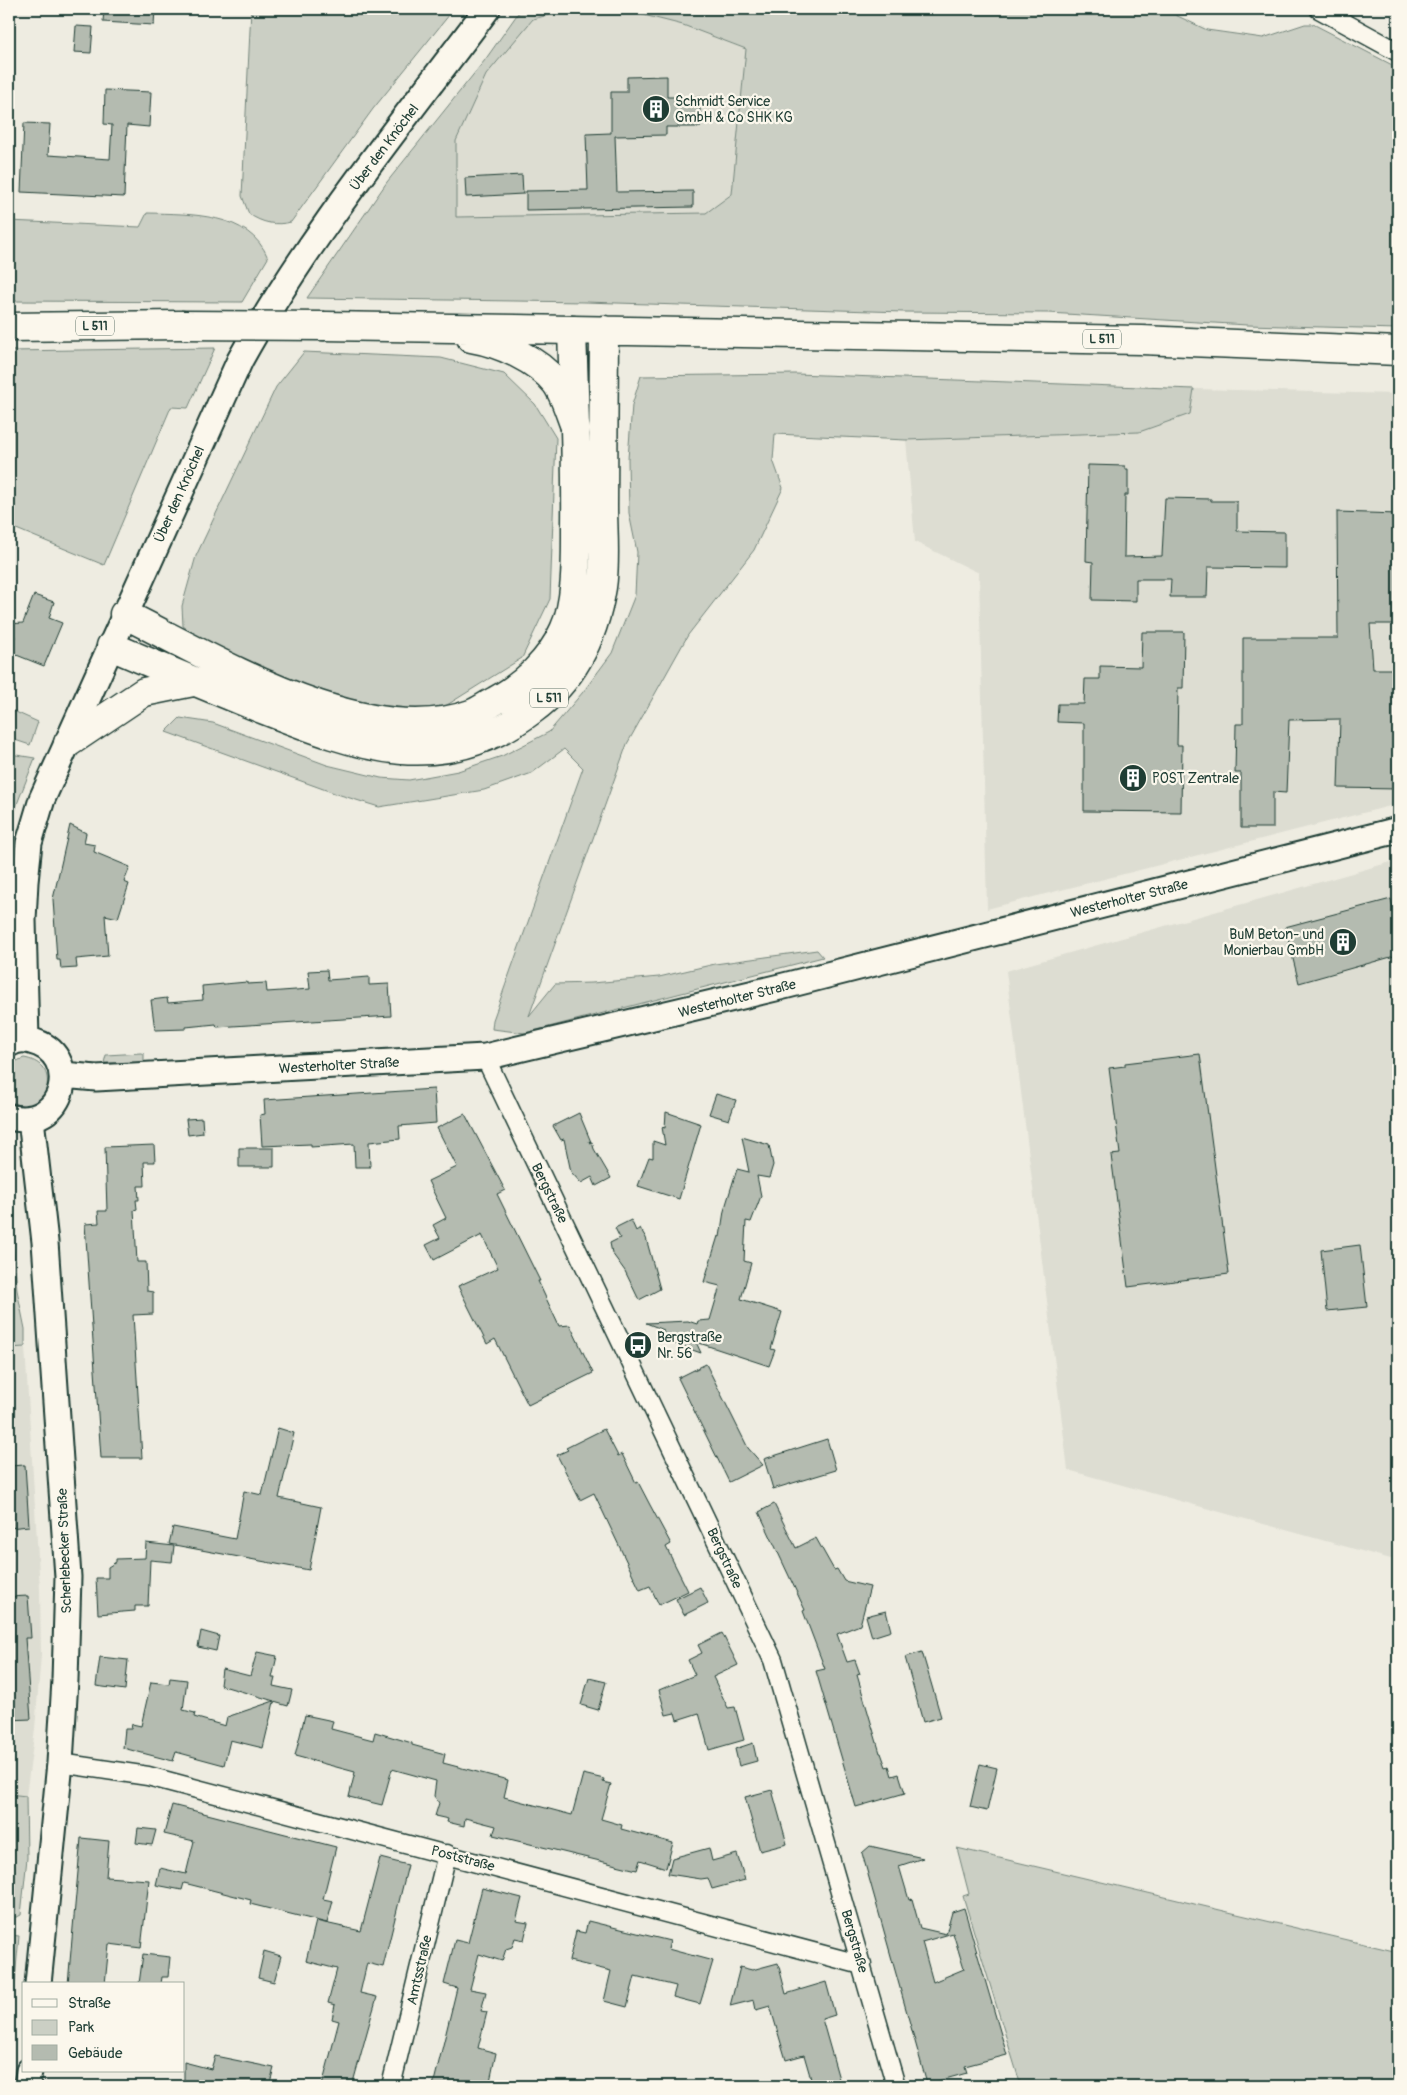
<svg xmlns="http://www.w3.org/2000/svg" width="1407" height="2095" font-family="Pangolin,sans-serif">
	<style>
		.built { fill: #ddddd2 }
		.green { fill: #cbcfc4; stroke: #75867c }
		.building { fill: #b4bbb0; stroke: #1f3d34; fill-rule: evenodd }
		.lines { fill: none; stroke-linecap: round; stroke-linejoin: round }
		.street-casing { stroke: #1f3d34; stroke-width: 21 }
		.secondary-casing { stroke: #1f3d34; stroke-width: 29 }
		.primary-casing { stroke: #1f3d34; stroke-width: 31 }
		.highway-casing { stroke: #1f3d34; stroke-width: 31 }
		.street { stroke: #fbf7ec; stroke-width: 18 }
		.secondary { stroke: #fbf7ec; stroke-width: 25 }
		.primary { stroke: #fbf7ec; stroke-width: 28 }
		.highway { stroke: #fbf7ec; stroke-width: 28 }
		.highway-bridge-casing { stroke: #1f3d34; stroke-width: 31; stroke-linecap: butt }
		.highway-bridge { stroke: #fbf7ec; stroke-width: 28 }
		.labels { text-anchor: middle; stroke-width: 4.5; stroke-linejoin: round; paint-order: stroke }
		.shield { fill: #fbf7ec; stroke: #61756b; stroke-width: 1 }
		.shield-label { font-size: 12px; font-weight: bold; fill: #1f3d34 }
		.poi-label { font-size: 14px; fill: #1f3d34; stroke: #fbf7ec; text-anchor: start }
		.street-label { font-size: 14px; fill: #1f3d34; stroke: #fbf7ec }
	</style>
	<rect width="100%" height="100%" fill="#eeece1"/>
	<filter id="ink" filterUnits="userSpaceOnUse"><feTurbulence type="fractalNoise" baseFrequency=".02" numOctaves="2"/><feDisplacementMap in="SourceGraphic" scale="10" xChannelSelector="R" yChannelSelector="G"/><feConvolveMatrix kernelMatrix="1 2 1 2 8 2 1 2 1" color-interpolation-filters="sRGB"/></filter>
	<g filter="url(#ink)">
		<path class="built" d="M571 9H620L683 25 746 49 732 194 706 213 456 217V141L486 75 533 19Z
			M1194 389 1398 394V804L987 909 979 573 915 542 906 440 1139 432 1190 414Z
			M1398 860V1561L1068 1470 1006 971Z
			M25 1347 40 1589 41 1655 35 1729 26 1796 9 1794V1348Z"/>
		<path class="green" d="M251 9H454L373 109 291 222C276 226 262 223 249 214L242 196Z
			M521 9H571L533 19 486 75 456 141V217L706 213 732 194 746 49 683 25 620 9H1163L1207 30 1263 38 1305 24H1313L1398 68V329L1247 325 1049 313 903 312 585 302 307 298 387 182 485 60Z
			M147 213C189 214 250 212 268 258L242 302 9 301V221L140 227Z
			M215 348 188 408 171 407 104 565 9 526V351Z
			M304 352 441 358 504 374 535 404 556 438 550 599 522 658 439 710 367 712 222 655 183 626 182 606 196 556 276 387Z
			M796 374 1194 389 1190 414 1139 432 906 440 775 434 773 460 783 488 754 550 688 635 627 744 529 1016 555 984 592 983 659 977 715 964 817 950 823 957 525 1033 492 1029 493 1020 583 768 564 749 532 773 484 790 379 807 337 794 166 732 180 718 213 723 327 765 381 778 409 780 458 771 502 756 549 732 583 692 612 653 635 595 637 552 629 513 628 459 632 405 641 376Z
			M9 709 38 722 30 745 9 738Z
			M10 754 35 758 17 804 9 838Z
			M13 896V1009H9V910Z
			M141 1053 144 1054V1063H104L106 1055Z
			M24 1058C67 1065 44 1123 9 1100V1064Z
			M9 1188 17 1290 25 1329V1347L9 1348Z
			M9 1794 26 1796 27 1858 21 1915 17 1917 9 1916Z
			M957 1848 1398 1952V2086H1021L963 1896 969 1894Z
			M9 1935 19 1936 12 2012 9 2019Z"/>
		<path class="building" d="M104 9H155L154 25 103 22Z
			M76 26 93 27 91 53 74 52Z
			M667 76V97H700V127H666V135L615 136 617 192 693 191V207L526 210V191L588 190 586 134 611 133V92H627V77Z
			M105 90 151 92 149 127 127 125 124 197 21 192 24 123 50 124 48 155 110 159 112 125 104 124Z
			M522 175 523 194 466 197 465 178Z
			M1088 465 1125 466V469H1128V495H1125L1124 557 1162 556 1165 498 1211 499V501H1237V531L1285 532V568L1208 567 1207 597H1170L1171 579H1136V601L1092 600 1093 562 1086 561Z
			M1337 512 1398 514V624H1370L1373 669H1398V789L1338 788 1340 719 1289 720 1286 793 1273 792V828H1241V773H1235L1236 724H1243V638H1338Z
			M34 595 54 602 49 618 62 623 44 666 9 652 15 637 9 624 23 623Z
			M1142 632H1184L1183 688H1178L1177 745H1182L1181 812 1084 811V723L1057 722 1058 704H1084L1085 679H1100V666L1141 667Z
			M70 825 86 833 84 843 95 845 94 852 130 867 124 882 129 884 118 918 105 915 108 956 76 959 77 968 61 969 60 960H57L53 899Z
			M1391 899 1398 928V955L1299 983 1285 927Z
			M327 970 328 980 369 977V985L389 984 391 1016 217 1027 216 1024 186 1027V1029L155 1030 151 1000 167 998 168 1003 203 1000 202 986 247 982V984L266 983 267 992 310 989 308 971Z
			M1200 1054 1229 1274 1128 1287 1111 1155 1120 1154 1109 1068 1125 1066V1063Z
			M434 1089 436 1123 399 1126 400 1139 369 1142 370 1167H355L354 1144 311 1147V1144L262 1146 260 1115 265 1114 264 1100Z
			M716 1094 736 1100 729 1120 709 1114Z
			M666 1112 701 1124 679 1199 638 1186 649 1157 653 1158V1141L665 1145 662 1127 665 1128Z
			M579 1113 591 1142 589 1141 590 1143 592 1142 594 1149 611 1178 596 1186 592 1177 581 1183 571 1172 564 1139 561 1140 553 1126Z
			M465 1114 505 1190 497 1194 540 1281H538L559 1326 570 1325 593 1373 528 1405 495 1339 487 1344 458 1286 498 1268 482 1235 434 1260 426 1245 440 1238 433 1225 446 1218 428 1181 457 1167 437 1128Z
			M202 1118 203 1133 188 1135 186 1119Z
			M742 1137 769 1145 773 1165 769 1178 757 1176 761 1196 751 1222 746 1221 744 1261 751 1263 741 1299 782 1312 771 1349 775 1350 769 1366 696 1342 701 1353 661 1339 664 1330 646 1323 688 1321 697 1324 698 1321 710 1320 720 1286 704 1282 718 1236 720 1237 724 1211 737 1169 749 1172Z
			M154 1145 155 1162H144L145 1186H138L139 1200H136L137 1209 134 1210 137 1262H146L147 1291 153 1292V1314L133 1315 142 1458H101L85 1224 99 1223 98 1211H107L105 1147Z
			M239 1148H274V1167H239Z
			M631 1220 636 1231 640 1228 646 1238 660 1289 639 1300 625 1271 612 1253 610 1243 620 1238 615 1228Z
			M1360 1245 1367 1307 1327 1311 1321 1250Z
			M706 1364 748 1448 763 1465 729 1482 678 1378Z
			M278 1428 294 1433 279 1498 321 1507 309 1570 169 1544 173 1527 235 1539 244 1491 262 1495Z
			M604 1429 618 1456 622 1454 636 1483 638 1482 650 1505 671 1544 666 1547 688 1591 659 1605 650 1586 640 1590 594 1493 580 1500 557 1455 568 1450 566 1448Z
			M827 1439 836 1470 773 1489 764 1459Z
			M25 1465 29 1526 9 1528V1466Z
			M774 1504 796 1548 816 1538 834 1570 837 1569 844 1581 870 1587 860 1625 837 1634 847 1662 855 1660 860 1674 857 1675 880 1753H881L886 1767 889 1766 892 1776 899 1774 905 1793 856 1807 816 1671 825 1669 803 1611 805 1610 759 1512Z
			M146 1543 174 1546 172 1562 150 1560 148 1606H135V1611L98 1614 96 1578H108V1567L116 1562V1559L145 1558Z
			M700 1587 708 1603 684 1615 676 1599Z
			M28 1596 31 1638H25L31 1719 9 1720V1597Z
			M886 1611 891 1631 872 1637 866 1616Z
			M201 1631 219 1636 216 1651 198 1647Z
			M722 1633 738 1665 713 1677 728 1708 735 1707 744 1740 709 1750 699 1713 677 1720 675 1713 666 1715 659 1690 695 1675 688 1660 702 1653 698 1645Z
			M257 1652 277 1656 272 1678H275L273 1686 292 1690 288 1706 274 1702 263 1748 230 1740 224 1765 176 1752 173 1761 123 1748 125 1729H131L132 1724 141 1726 151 1682 169 1684 170 1678 187 1680 183 1710 195 1713 194 1717 225 1726 227 1717 274 1701 220 1685 222 1669 250 1676Z
			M922 1652 941 1717 923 1722 905 1657Z
			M100 1657 128 1660 125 1690 96 1686Z
			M589 1678 606 1682 598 1710 581 1705Z
			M305 1715 333 1721 331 1729 373 1740 375 1732 412 1743V1745L445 1754 443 1763 508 1780 504 1797 572 1815 583 1774 604 1779 603 1782 611 1784 601 1819 622 1825 621 1829 673 1843 666 1868 640 1860 637 1870 493 1835 496 1826 465 1818 464 1826 447 1822 448 1819 435 1816 439 1803 434 1796 436 1781 392 1769 382 1805 349 1797 355 1772 295 1756Z
			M753 1743 757 1761 739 1766 735 1749Z
			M980 1764 997 1768 987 1811 970 1807Z
			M772 1790 787 1844 760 1851 745 1797Z
			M172 1805 336 1847 323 1899 333 1901 327 1923 250 1904 251 1900 184 1883 182 1890 156 1885 160 1868 186 1874 194 1841 164 1834Z
			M138 1828 156 1830 152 1845 136 1843Z
			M81 1838 109 1841 106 1877 149 1880 141 1948 109 1944 105 1984H68Z
			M870 1846 923 1858 899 1866 909 1900 912 1899 920 1928 946 1934 952 1912 964 1908 1007 2055 965 2066 967 2073 927 2084 862 1853ZM953 1933 964 1969 933 1982 922 1942Z
			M709 1848 712 1861 737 1854 745 1880 712 1889 708 1878 701 1879 668 1874 672 1858Z
			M380 1858 408 1865 383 1967 367 1963 360 1993 377 1997 372 2014 352 2086H322L339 2021 332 2019 335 2005 328 2003 337 1969 306 1961 316 1921 361 1931Z
			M482 1888 522 1898 516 1921 528 1923 524 1940 515 1938 512 1947 506 1949 502 1961 479 1954 470 1989 486 1992 481 2011 487 2012 478 2048 496 2053 489 2086H433L457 1988 444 1984 455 1940 468 1943Z
			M588 1921 670 1941 668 1949 713 1961 700 2004 673 1997 676 1986 635 1976 627 2007 604 2001 611 1971 569 1961 576 1931 585 1933Z
			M264 1951 281 1956 274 1982 258 1978Z
			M143 1954 170 1957 168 1977H162L161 1984H139Z
			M778 1963 786 1994 826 1982 835 2015 822 2019 841 2086H813L804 2055 786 2060 770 2006 756 2010 754 2000 730 2006 740 1967 752 1970Z
			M215 2056 274 2068 269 2086H203L184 2081V2062L211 2069Z"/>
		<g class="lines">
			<defs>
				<path id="street" d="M1319 9 1398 52
					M485 1057 773 1660 896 2086
					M60 1763 148 1776 862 1965
					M391 2086 447 1854"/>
				<path id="secondary" d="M26 1040 23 920 25 882 29 843 42 799 240 360C309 235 402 123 487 9
					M9 1044C15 1040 24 1039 31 1041 83 1053 66 1132 9 1117
					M63 1075 96 1078 485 1057 784 986 1398 830
					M31 1119 45 1242 68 1577 65 1680 60 1763 38 1984
					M27 2086 29 2071"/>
				<path id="primary" d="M124 614C217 660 366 752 471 714 479 711 487 705 495 701 523 686 551 660 564 630 577 603 576 557 576 527 577 461 574 396 572 330L1142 340 1398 351
					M111 646C159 667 208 687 257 707 354 745 439 781 532 710 573 680 594 637 602 587 606 561 603 532 603 506 603 447 604 388 604 330
					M68 743 144 692 193 682"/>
				<path id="highway" d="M325 326 572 330
					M9 327 181 325
					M471 338C500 343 537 359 556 383 565 395 570 415 576 429"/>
			</defs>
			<use href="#street" class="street-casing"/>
			<use href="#secondary" class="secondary-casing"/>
			<use href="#primary" class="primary-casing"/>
			<use href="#highway" class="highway-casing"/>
			<use href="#street" class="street"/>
			<use href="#secondary" class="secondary"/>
			<use href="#primary" class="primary"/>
			<use href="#highway" class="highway"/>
			<defs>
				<path id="highway-bridge" d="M181 325 325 326"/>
			</defs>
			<use href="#highway-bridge" class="highway-bridge-casing"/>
			<use href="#highway-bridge" class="highway-bridge"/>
		</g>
	</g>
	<defs>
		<symbol id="building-disc" viewBox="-11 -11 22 22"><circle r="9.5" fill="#1f3d34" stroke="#fbf7ec"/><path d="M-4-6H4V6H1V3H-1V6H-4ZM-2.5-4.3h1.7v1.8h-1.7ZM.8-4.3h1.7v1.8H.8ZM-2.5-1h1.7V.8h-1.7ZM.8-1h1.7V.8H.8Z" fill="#fff"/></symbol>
		<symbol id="bus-disc" viewBox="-11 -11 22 22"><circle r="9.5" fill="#1f3d34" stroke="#fbf7ec"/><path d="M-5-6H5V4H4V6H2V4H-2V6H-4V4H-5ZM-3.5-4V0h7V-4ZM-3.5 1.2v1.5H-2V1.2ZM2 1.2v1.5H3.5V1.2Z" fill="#fff"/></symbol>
	</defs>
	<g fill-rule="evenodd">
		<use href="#building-disc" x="640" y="93" width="32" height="32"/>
		<use href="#building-disc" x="1117" y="762" width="32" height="32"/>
		<use href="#building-disc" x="1327" y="926" width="32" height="32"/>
		<use href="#bus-disc" x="622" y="1329" width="32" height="32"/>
	</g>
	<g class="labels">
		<g class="shield">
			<rect x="76" y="316.5" width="38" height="19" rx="4"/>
			<rect x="1083" y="329.5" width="38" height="19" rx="4"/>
			<rect x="530" y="688.5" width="38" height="19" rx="4"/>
		</g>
		<g class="shield-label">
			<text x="95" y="330">L 511</text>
			<text x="1102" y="343">L 511</text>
			<text x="549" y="702">L 511</text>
		</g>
		<g class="poi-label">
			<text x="675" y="106">Schmidt Service<tspan x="675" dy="16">GmbH &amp; Co SHK KG</tspan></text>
			<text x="1152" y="783">POST Zentrale</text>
			<text x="1324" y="939" text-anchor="end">BuM Beton- und<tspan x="1324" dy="16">Monierbau GmbH</tspan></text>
			<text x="657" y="1342">Bergstraße<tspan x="657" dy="16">Nr. 56</tspan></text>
		</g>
		<g class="street-label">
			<text transform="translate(384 147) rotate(-53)" y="5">Über den Knöchel</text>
			<text transform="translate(179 494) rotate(-66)" y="5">Über den Knöchel</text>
			<text transform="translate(1129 898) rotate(-14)" y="5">Westerholter Straße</text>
			<text transform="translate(737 998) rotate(-14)" y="5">Westerholter Straße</text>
			<text transform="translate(339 1065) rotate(-3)" y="5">Westerholter Straße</text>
			<text transform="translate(550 1193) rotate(64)" y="5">Bergstraße</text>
			<text transform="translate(64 1551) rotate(-92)" y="5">Scherlebecker Straße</text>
			<text transform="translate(725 1558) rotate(65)" y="5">Bergstraße</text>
			<text transform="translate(463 1858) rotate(15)" y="5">Poststraße</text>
			<text transform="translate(855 1941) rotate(74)" y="5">Bergstraße</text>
			<text transform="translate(419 1970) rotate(-77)" y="5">Amtsstraße</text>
		</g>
	</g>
	<rect width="1407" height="2095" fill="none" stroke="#fbf7ec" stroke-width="30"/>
	<rect x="15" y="15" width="1377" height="2065" fill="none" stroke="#1f3d34" stroke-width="2" filter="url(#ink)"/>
	<rect x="22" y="1982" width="162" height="90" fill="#fbf7ec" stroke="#a3ada2"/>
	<rect x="32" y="1999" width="25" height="8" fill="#fbf7ec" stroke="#a3ada2"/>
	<text x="68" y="2008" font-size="15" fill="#1f3d34">Straße</text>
	<rect x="32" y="2020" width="25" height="15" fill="#cbcfc4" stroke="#a3ada2"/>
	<text x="68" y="2032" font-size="15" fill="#1f3d34">Park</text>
	<rect x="32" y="2045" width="25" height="15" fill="#b4bbb0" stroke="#a3ada2"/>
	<text x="68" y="2058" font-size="15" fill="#1f3d34">Gebäude</text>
</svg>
